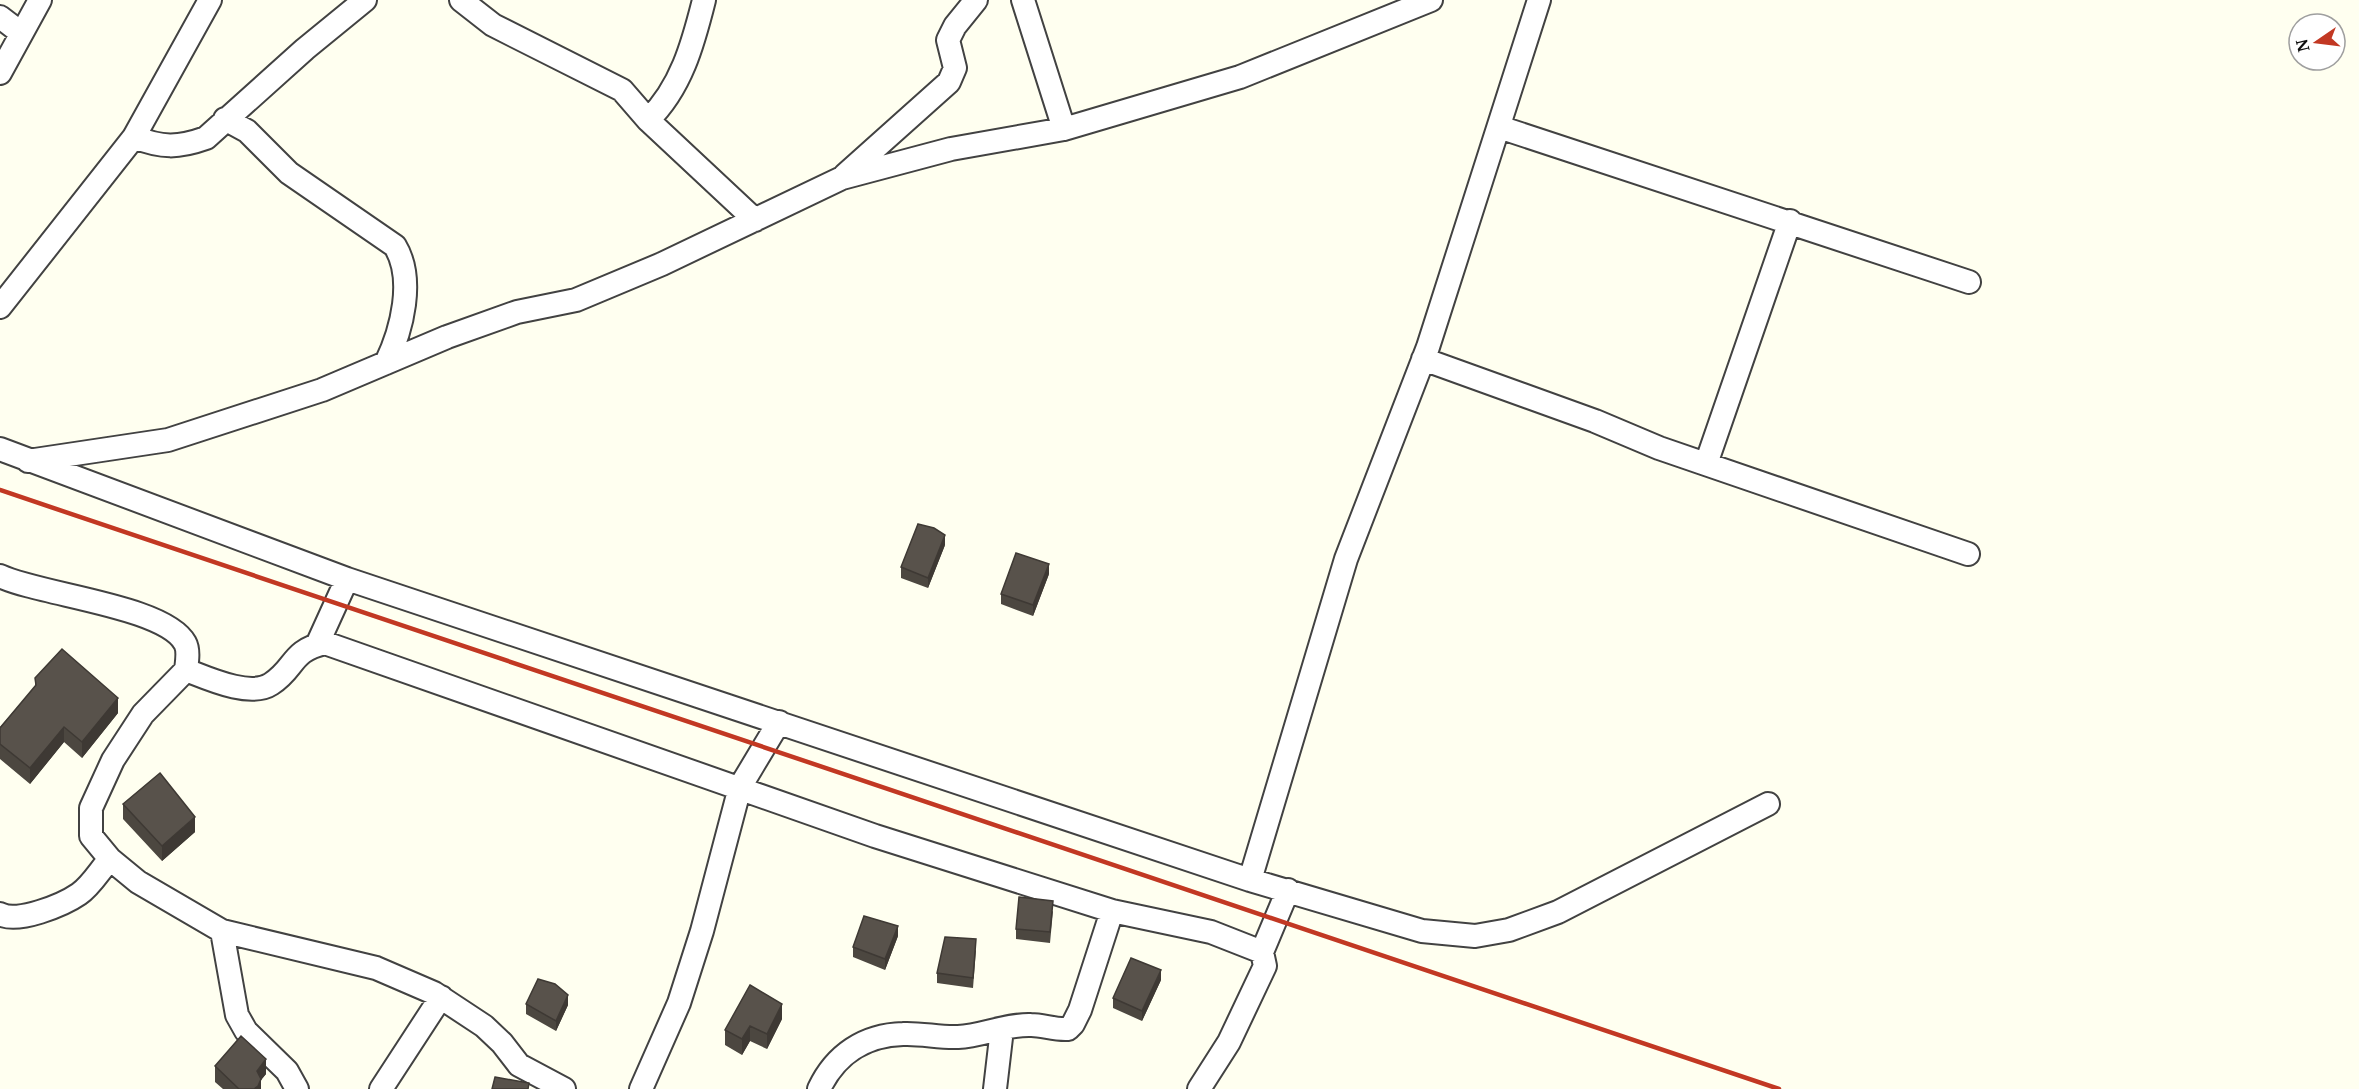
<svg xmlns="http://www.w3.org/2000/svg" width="2359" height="1089" font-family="'Noto Serif',serif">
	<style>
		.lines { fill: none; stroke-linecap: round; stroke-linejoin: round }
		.minor-casing { stroke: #424242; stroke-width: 26 }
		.minor { stroke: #fff; stroke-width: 22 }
		.rail { stroke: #c23823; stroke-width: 4.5 }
		.wall { fill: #4c4740 }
		.shaded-wall { fill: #3e3934 }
		.building { fill: #58524b; stroke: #3e3934; stroke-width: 1.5 }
	</style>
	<rect width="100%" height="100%" fill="#fffff0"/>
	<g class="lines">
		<defs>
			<path id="minor" d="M461 0 493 25 622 90 648 120 755 220
				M1023 0 1064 129
				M0 17 21 33
				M0 73 40 0
				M225 119 247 131 289 173 395 246C415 279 402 330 386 363
				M648 120C681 88 693 44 704 0
				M1499 127 1969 282
				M134 137C162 148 178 148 206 138L305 49 365 0
				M845 175 949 82 955 68 948 40 955 26 976 0
				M0 307 134 137 210 0
				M1423 359 1595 421 1659 448 1968 554
				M0 449 347 579 1250 880 1422 931 1475 936 1509 930 1558 912 1768 804
				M28 461 168 440 322 390 447 337 517 312 576 300 662 264 842 178 951 149 1064 129 1240 77 1431 0
				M1706 464 1790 221
				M0 576C40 595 165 606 185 643 189 650 187 662 186 670 207 678 250 698 271 684 296 668 290 651 325 643L875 836 1112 911 1211 932 1262 952 1265 966 1229 1042 1199 1089
				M317 645 347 579
				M186 670 143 714 113 760 91 808V836L110 859 138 882 222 931 376 968 434 993 484 1026 502 1043 519 1065 564 1089
				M1250 880 1346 559 1428 347 1539 0
				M0 914C17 924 63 905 79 894 91 886 100 870 110 859
				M222 931 237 1015 246 1031 287 1071 297 1089
				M1262 952 1288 890
				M381 1089 441 997
				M641 1089 679 1003 702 931 740 787 779 722
				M819 1089C835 1055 864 1035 903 1034 921 1033 940 1038 958 1037 982 1036 1006 1024 1031 1025 1043 1025 1055 1030 1068 1029L1073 1024 1080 1010 1112 911
				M995 1089 1002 1029"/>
		</defs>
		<use href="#minor" class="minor-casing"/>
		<use href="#minor" class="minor"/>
		<path class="rail" d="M0 490 1779 1089"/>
	</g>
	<path class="wall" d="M945 545 928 588 901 578V567Z
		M1049 574 1033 616 1001 604V594Z
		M35 678 118 713 82 758 64 742 30 784 0 759V727L35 687Z
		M123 804 195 832 162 861 123 819Z
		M1053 911 1050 943 1016 939V929Z
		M898 936 885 970 853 957V947Z
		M976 950 973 988 937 983V973Z
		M1161 980 1142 1021 1113 1008V998Z
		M526 1004 568 1005 556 1031 526 1014Z
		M782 1019 767 1049 750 1041 742 1055 725 1045V1030Z
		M215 1066 266 1074 261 1080V1089H223L215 1082Z"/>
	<path class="shaded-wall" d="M945 535V545L928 588V578Z
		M1049 564V574L1033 616V605Z
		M118 698V713L82 758V742Z
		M64 727V742L30 784V768Z
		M195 817V832L162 861V846Z
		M898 926V936L885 970V959Z
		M1161 970V980L1142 1021V1011Z
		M568 995V1005L556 1031V1021Z
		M782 1004V1019L767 1049V1034Z
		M750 1026V1041L742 1055V1039Z
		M266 1059V1074L261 1080V1089H254L257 1071Z"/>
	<path class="building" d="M918 524 934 528 945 535 928 578 901 567Z
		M1016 553 1049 564 1033 605 1001 594Z
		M62 649 118 698 82 742 64 727 30 768 0 744V728L36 685 35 678Z
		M160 773 195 817 162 846 123 804Z
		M1019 897 1053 901 1050 932 1016 929Z
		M864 916 898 926 885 959 853 947Z
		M945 937 976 939 973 978 937 973Z
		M1131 958 1161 970 1142 1011 1113 998Z
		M538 979 555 984 568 995 556 1021 526 1004Z
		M750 985 782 1004 767 1034 750 1026 742 1039 725 1030Z
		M241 1036 266 1059 257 1071 261 1079 258 1086 254 1089H239L215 1066Z
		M495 1077 529 1083 528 1089H492Z"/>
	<g transform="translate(2317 42) rotate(256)"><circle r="28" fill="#ffffff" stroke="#9f9f9f" stroke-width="1.5"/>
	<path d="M0-4.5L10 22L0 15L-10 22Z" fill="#c23823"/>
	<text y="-9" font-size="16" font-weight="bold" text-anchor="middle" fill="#0f0f0f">N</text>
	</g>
</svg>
